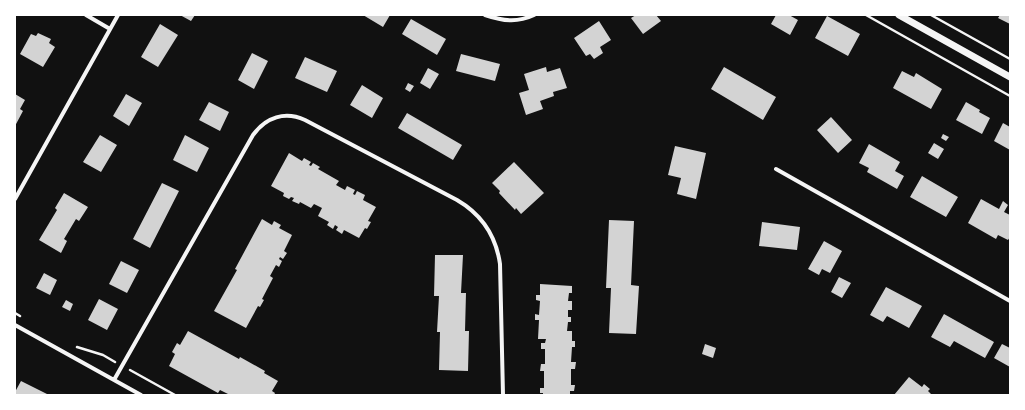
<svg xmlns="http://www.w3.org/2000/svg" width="1025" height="410" font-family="'Open Sans',sans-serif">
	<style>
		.building { fill: #d3d3d3 }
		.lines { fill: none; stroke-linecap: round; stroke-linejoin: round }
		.path { stroke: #f5f5f5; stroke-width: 2.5 }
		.minor { stroke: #f5f5f5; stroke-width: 4 }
		.tertiary { stroke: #f5f5f5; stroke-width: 7 }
	</style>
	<rect width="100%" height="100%" fill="#111"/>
	<path class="building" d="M180 15H195L191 21Z
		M363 15H390L383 27Z
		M636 15H656L661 21 643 34 631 18Z
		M776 15H789L798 20 790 35 771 24Z
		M1000 15H1010V24L998 18Z
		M827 16 860 34 848 56 815 38Z
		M411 19 446 39 437 55 402 34Z
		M599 21 611 40 600 47 603 53 594 59 590 54 586 56 574 38Z
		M160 24 178 35 158 67 141 57Z
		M38 33 51 39 49 43 55 47 43 67 20 54 31 34 36 36Z
		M252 53 268 61 254 89 238 80Z
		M461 54 500 64 495 81 456 71Z
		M305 57 337 71 327 92 295 78Z
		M546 67 547 72 560 68 567 88 553 92 554 96 540 101 543 109 526 115 519 93 529 90 524 74Z
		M724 67 776 97 763 120 711 89Z
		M428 68 439 74 430 89 420 83Z
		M902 71 914 77 916 73 942 89 931 109 893 88Z
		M408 83 414 86 410 92 405 89Z
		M362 85 383 98 372 118 350 105Z
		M15 94 25 100 20 109 23 111 15 126Z
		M126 94 142 103 129 126 113 116Z
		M209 102 229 112 220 131 199 120Z
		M966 102 980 110 979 112 990 118 982 134 956 120Z
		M407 113 462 145 453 160 398 128Z
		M831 117 852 140 838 153 817 130Z
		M1003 123 1010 127V150L994 141Z
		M943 134 949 137 946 141 941 138Z
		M100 135 117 145 101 172 83 162Z
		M185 135 209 148 197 172 173 160Z
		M934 143 944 149 938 159 928 153Z
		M869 144 900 162 895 171 904 176 897 189 867 172 869 168 859 163Z
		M675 146 706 153 696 199 677 194 681 178 668 175Z
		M289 153 302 161 304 158 311 162 309 165 311 166 313 163 320 167 318 169 339 181 336 185 345 190 347 186 355 190 353 194 355 195 357 191 365 195 363 200 376 207 368 221 371 222 367 229 365 228 359 238 344 230 342 234 336 230 338 227 335 225 333 229 327 225 329 222 318 216 322 208 314 204 311 208 300 202 299 204 292 201 294 198 291 197 289 199 283 196 284 193 271 186Z
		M514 162 544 193 521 214 516 208 515 210 499 193 500 191 492 183Z
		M922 176 958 197 946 217 910 197Z
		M162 183 179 191 150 248 133 239Z
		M64 193 88 207 79 221 76 219 64 239 67 241 61 253 39 240 57 210 55 208Z
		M981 199 999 209 1003 201 1008 205 1004 212 1010 215V237L1008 240 998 235 996 239 968 223Z
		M262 219 272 225 274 221 281 225 279 228 292 235 284 251 287 253 283 259 280 257 279 259 282 261 279 267 276 265 270 276 273 278 262 299 264 300 260 307 258 306 246 328 214 311 237 270 235 269Z
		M609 220 634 221 631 285 639 286 636 334 609 333 611 288H606Z
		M762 222 800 227 797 250 759 246Z
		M824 241 842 251 830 273 822 269 819 275 808 269Z
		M435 255H463L461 293H466L465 331H469L468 371 439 370 440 332H437L439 296H434Z
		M121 261 139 270 127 293 109 284Z
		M44 273 57 280 50 295 36 288Z
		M839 277 851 283 842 298 831 292Z
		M540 284 572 286V293H569L568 301H572V310H568V317H571V322H568L567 331H572V341H575V347H572L571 362H576L575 369H571V385H575L574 391H570V395H543V393H540V388H544V371H540L541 364H545V349H541V343H545L546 339H538L539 320H535V314L539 315 540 301 536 300V295H540Z
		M886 287 922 306 909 328 887 316 883 322 870 315Z
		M99 299 118 309 107 330 88 320Z
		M66 300 73 304 70 311 62 307Z
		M944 314 994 342 985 358 954 341 950 347 931 337Z
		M188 331 239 359 240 357 265 371 264 373 278 381 272 391 275 393 274 395H230L220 390 218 393 169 366 175 354 172 352 177 343 180 345Z
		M705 344 716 348 713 358 702 354Z
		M1002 344 1010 348V367L994 358Z
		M909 377 922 387 924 384 930 389 928 391 932 395H894Z
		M21 381 49 395H15V392Z"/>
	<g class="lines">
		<path class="path" d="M866 15 1010 96
			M931 15 1010 59
			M15 313 20 316
			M77 347 103 355 115 362
			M130 370 175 395"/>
		<path class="minor" d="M86 15 110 29
			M485 15C503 21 517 23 534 15
			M776 169 1010 301
			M15 199 118 15
			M15 325 141 395
			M114 380 253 135C266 117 285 111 305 120L457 200C481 214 496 236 500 264L503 395"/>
		<path class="tertiary" d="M899 15 1010 77"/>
	</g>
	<rect width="1025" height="410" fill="none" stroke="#ffffff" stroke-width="32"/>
</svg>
